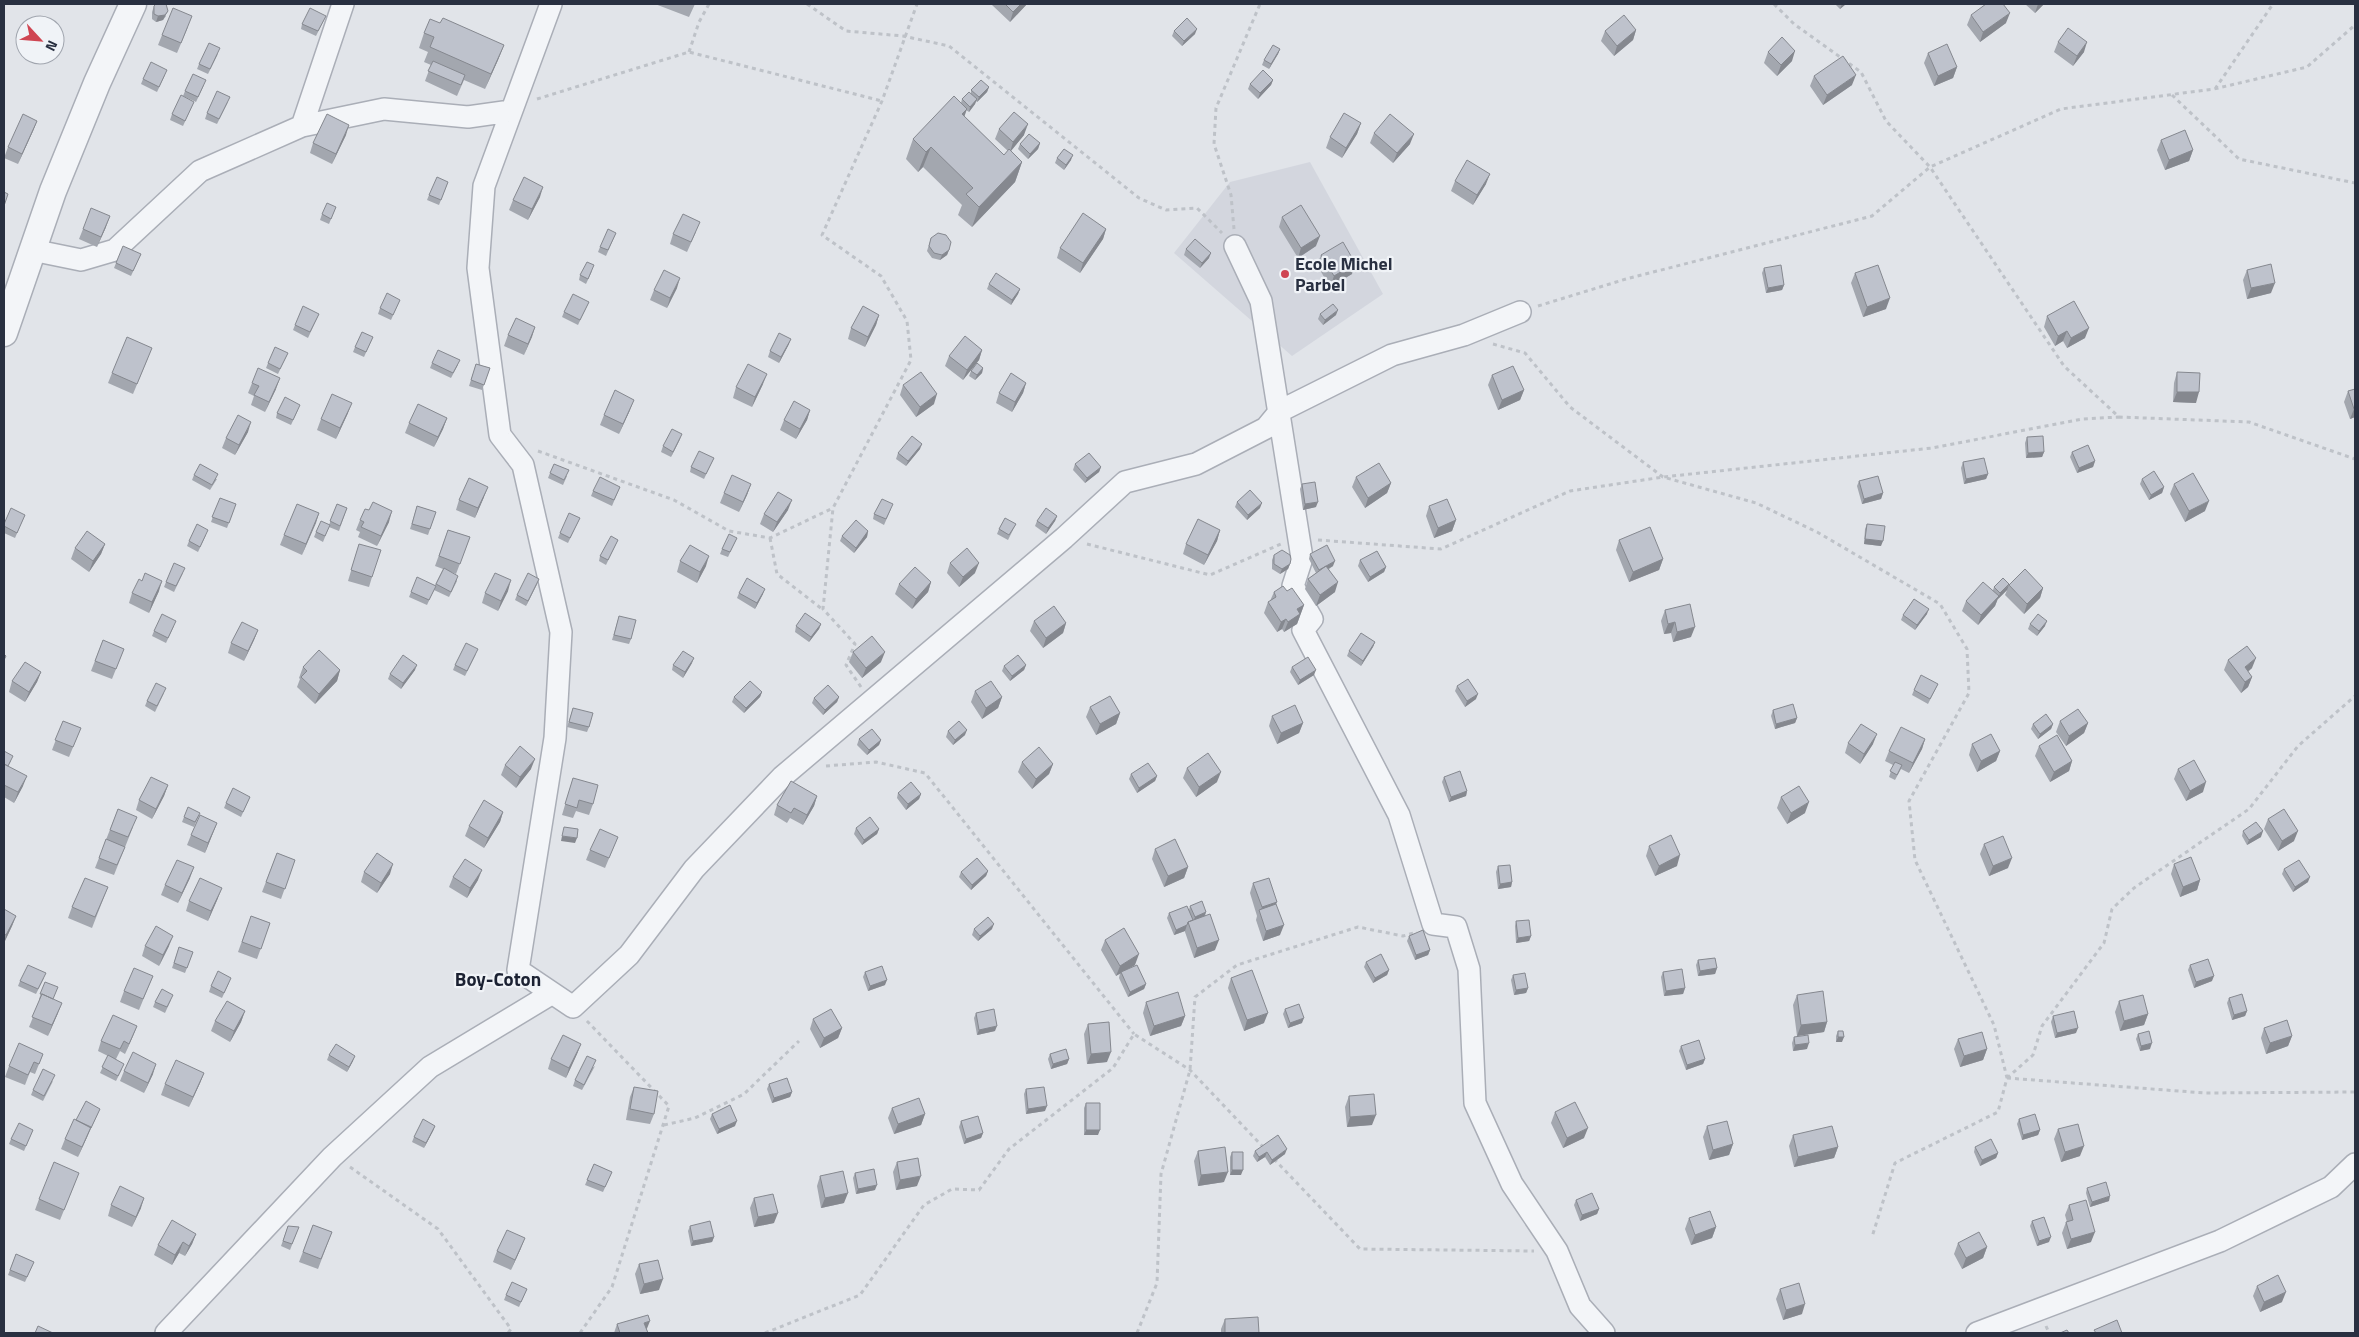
<svg xmlns="http://www.w3.org/2000/svg" width="2359" height="1337" font-family="'Titillium Web',sans-serif">
	<style>
		.built { fill: #d3d6de }
		.lines { fill: none; stroke-linecap: round; stroke-linejoin: round }
		.minor-casing { stroke: #aaaeb7; stroke-width: 24 }
		.tertiary-casing { stroke: #aaaeb7; stroke-width: 29 }
		.path { stroke: #bec2c8; stroke-width: 3; stroke-dasharray: 4 4; stroke-linecap: butt }
		.minor { stroke: #f3f5f8; stroke-width: 21 }
		.tertiary { stroke: #f3f5f8; stroke-width: 26 }
		.wall { fill: #a3a7af }
		.shaded-wall { fill: #85888f }
		.building { fill: #bec2cc; stroke: #85888f }
		.poi-dot { fill: #cf4552; stroke: #f0f3f7; stroke-width: 2 }
		.labels { text-anchor: middle; stroke-width: 4.5; stroke-linejoin: round; paint-order: stroke }
		.poi-label { font-size: 18px; font-weight: bold; fill: #293041; stroke: #f0f3f7; text-anchor: start }
		.neighbourhood-label { font-size: 19px; font-weight: bold; fill: #1b2132; stroke: #f0f3f7 }
	</style>
	<rect width="100%" height="100%" fill="#e1e4e9"/>
	<path class="built" d="M1310 162 1383 294 1292 356 1174 253 1230 182Z"/>
	<g class="lines">
		<defs>
			<path id="minor" d="M551 4 484 186 478 268 500 435 523 465 561 632 555 738 518 970 573 1007 629 955 694 869 782 777 1064 538 1125 482 1196 464 1266 428 1280 411 1392 355 1464 335 1520 312
				M302 126 343 4
				M1235 246 1261 301 1302 558 1293 586 1312 619 1303 630 1399 815 1433 924 1456 927 1469 969 1475 1103 1512 1184 1557 1251 1580 1306 1604 1333
				M32 250 81 260 115 250 200 171 302 126 384 109 468 117 511 111
				M166 1333 332 1157 430 1067 551 994
				M1977 1333 2220 1241 2331 1187 2355 1164"/>
			<path id="tertiary" d="M4 333 53 191 97 83 133 4"/>
		</defs>
		<use href="#minor" class="minor-casing"/>
		<use href="#tertiary" class="tertiary-casing"/>
		<path class="path" d="M807 4 846 31 903 36 949 46 1139 198 1166 210 1197 208 1222 233
			M1774 4 1794 24 1861 72 1886 121 1930 167 2064 366 2119 417 2249 422 2355 459
			M689 52 699 22 709 4
			M2215 89 2273 4
			M2172 95 2239 159 2355 183
			M537 99 689 52 882 101
			M1234 229 1231 195 1214 144 1216 108 1260 4
			M1538 306 1626 279 1872 216 1930 167 2061 109 2214 89 2307 67 2355 25
			M1493 344 1525 353 1570 407 1663 477 1756 503 1817 532 1940 604 1967 649 1969 693 1909 801 1915 860 1994 1025 2007 1078 1998 1112 1895 1163 1872 1237
			M538 451 674 500 729 531 770 538 833 508
			M770 538 777 574 822 609
			M1318 540 1441 549 1570 491 1663 477 1932 448 2082 419 2119 417
			M1087 544 1210 575 1281 544
			M861 687 846 665 855 644 823 609 833 508 911 360 907 321 881 276 822 235 882 101 917 4
			M826 766 876 762 925 773 1134 1034
			M2007 1078 2033 1055 2042 1026 2104 943 2112 909 2134 888 2249 809 2298 746 2355 696
			M2007 1078 2205 1093 2355 1092
			M664 1125 695 1118 744 1094 799 1041
			M1274 1159 1360 1249 1534 1251
			M350 1167 438 1229 511 1329 508 1333
			M2046 1326 2049 1333
			M580 1333 612 1287 669 1106 586 1020
			M765 1333 860 1295 924 1205 952 1189 979 1190 1009 1149 1113 1068 1134 1034 1190 1070 1265 1149
			M1137 1333 1157 1283 1161 1174 1190 1070 1195 997 1237 965 1358 927 1403 936 1417 932"/>
		<use href="#minor" class="minor"/>
		<use href="#tertiary" class="tertiary"/>
	</g>
	<path class="wall" d="M655 4H695L689 17Z
		M993 4H1027L1010 22 992 5Z
		M1835 4H1846L1840 9Z
		M2025 4H2044L2035 13Z
		M154 6 166 16 163 20 156 22 152 19V12Z
		M1971 15 2006 23 1980 42 1967 25Z
		M326 16 316 36 301 29 302 24Z
		M440 23 504 45 498 60 485 89 464 80 457 96 425 81 431 65 424 62 428 52 419 48 424 33Z
		M188 27 177 53 158 45 162 35Z
		M1636 30 1633 40 1614 56 1601 41 1605 31Z
		M1174 31 1195 34 1182 46 1172 36Z
		M2058 42 2084 52 2073 66 2054 52Z
		M1280 49 1278 54 1269 69 1262 65 1264 60Z
		M1768 52 1792 61 1777 76 1764 63Z
		M1928 53 1957 67 1953 78 1934 86 1924 63Z
		M218 54 208 74 197 69 199 64Z
		M165 75 157 92 141 84 143 79Z
		M1814 76 1852 85 1823 105 1810 86Z
		M1273 80 1271 85 1258 99 1248 89 1250 84Z
		M204 85 196 102 183 96 185 91Z
		M989 87 987 92 977 102 976 101 975 104 969 112 966 110 964 116 1004 155 1008 151 995 139 999 129 1024 135 1011 151 1022 162 1015 182 972 227 958 215 962 205 923 167 918 172 906 159 913 139 961 103 962 99 971 93V90Z
		M194 102 183 126 170 120 172 114Z
		M228 102 217 124 205 119 207 113Z
		M37 121 33 131 18 164 4 158 8 147Z
		M1361 123 1357 134 1342 158 1326 148 1330 137Z
		M1374 133 1410 144 1393 163 1370 143Z
		M346 135 332 164 310 153 313 143Z
		M2161 140 2193 150 2189 161 2165 170 2157 150Z
		M1040 143 1038 149 1028 159 1018 149 1020 144Z
		M1057 158 1071 160 1064 170 1055 163Z
		M1455 181 1486 184 1473 205 1451 191Z
		M448 182 439 205 427 200 429 195Z
		M540 197 528 220 509 210 513 200Z
		M336 207 329 224 320 220 322 214Z
		M1282 217 1316 246 1298 258 1279 227Z
		M106 227 97 247 79 239 83 229Z
		M1106 229 1103 239 1080 273 1057 258 1060 248Z
		M696 232 687 252 670 244 673 234Z
		M616 233 606 256 598 252 600 247Z
		M931 238 949 250 947 255 940 260 932 258 927 251Z
		M1186 249 1209 258 1200 268 1184 255Z
		M141 254 131 276 114 268 116 263Z
		M1321 255 1352 274 1330 287 1317 265Z
		M1764 268 1784 285 1782 290 1766 293 1762 273Z
		M2247 270 2271 293 2247 299 2243 280Z
		M592 271 586 284 579 280 580 275Z
		M1855 273 1886 309 1863 317 1851 283Z
		M989 284 1020 289 1018 294 1011 305 987 289Z
		M677 288 667 308 650 300 654 290Z
		M400 300 391 320 378 314 380 308Z
		M589 302 578 325 562 317 564 312Z
		M319 314 308 338 293 330 295 325Z
		M1320 314 1336 315 1323 325 1318 319Z
		M879 315 876 325 865 347 848 339 851 328Z
		M2047 316 2085 338 2067 348 2063 341 2055 346 2044 327Z
		M535 327 524 355 504 346 508 335Z
		M373 337 364 357 353 352 355 347Z
		M789 344 779 363 768 357 770 351Z
		M982 350 979 360 963 380 945 366 949 356Z
		M288 353 278 374 266 368 268 363Z
		M148 358 133 394 108 383 112 373Z
		M432 363 458 365 451 378 430 368Z
		M476 364 490 368 482 390 469 386Z
		M983 368 982 373 975 380 969 376 971 371Z
		M2177 372 2196 403 2173 402 2174 383Z
		M1492 375 1524 390 1520 400 1498 410 1488 385Z
		M252 383 276 389 265 412 251 405 254 396 248 393Z
		M1026 383 1023 393 1012 412 996 403 999 393Z
		M763 384 752 407 733 398 736 387Z
		M903 385 934 404 916 417 900 395Z
		M2355 389V417L2350 419 2344 402 2348 391Z
		M298 410 291 425 276 418 277 413Z
		M630 410 619 434 600 425 604 415Z
		M810 410 807 420 796 439 780 430 784 420Z
		M348 413 336 439 317 430 321 419Z
		M447 418 443 429 434 447 405 433 409 423Z
		M248 432 235 455 222 448 226 438Z
		M2027 437 2044 452 2042 457 2026 458 2025 443Z
		M680 439 671 457 661 452 663 446Z
		M920 449 906 466 896 459 898 453Z
		M2072 452 2095 461 2093 467 2077 473 2070 457Z
		M714 458 704 479 690 472 691 467Z
		M1963 462 1988 474 1986 479 1964 484 1961 468Z
		M1075 464 1101 467 1099 472 1085 483 1073 470Z
		M550 473 567 476 563 485 548 478Z
		M194 475 217 479 210 490 192 480Z
		M1356 477 1391 483 1387 493 1365 508 1352 487Z
		M2142 479 2164 487 2162 493 2149 500 2140 484Z
		M1859 481 1883 493 1881 499 1862 504 1857 486Z
		M751 484 747 495 739 512 720 503 724 493Z
		M1302 484 1316 507 1303 510 1300 489Z
		M2174 484 2205 511 2185 522 2170 494Z
		M620 487 612 506 591 496 593 491Z
		M484 497 475 518 456 510 459 500Z
		M220 498 236 504 227 528 211 522Z
		M1237 502 1260 508 1247 520 1235 507Z
		M337 504 347 508 339 531 329 527 323 542 314 537 316 532 329 525Z
		M417 506 436 512 428 535 410 529Z
		M1429 506 1456 520 1452 531 1434 538 1426 516Z
		M891 509 884 525 873 519 874 514Z
		M788 510 773 532 760 524 764 514Z
		M319 513 302 555 280 545 284 535Z
		M25 515 15 538 4 533V524Z
		M1057 516 1055 521 1046 534 1035 526 1037 521Z
		M580 518 568 543 558 538 560 533Z
		M360 520 389 522 377 546 358 537 360 532 356 530Z
		M1016 524 1008 540 997 534 999 529Z
		M1867 524 1881 546 1864 544 1865 529Z
		M448 530 470 537 456 574 451 572 457 581 449 597 434 590 427 605 409 597 411 592 435 585 443 569 435 566Z
		M1220 530 1217 541 1204 565 1183 554 1186 544Z
		M868 531 867 537 854 553 840 541 842 536Z
		M206 535 198 552 187 546 189 541Z
		M737 538 728 557 720 554 722 549Z
		M618 540 606 565 599 561 600 556Z
		M1619 540 1663 559 1659 570 1629 582 1616 550Z
		M105 544 101 554 89 572 71 559 75 548Z
		M359 544 372 577 369 587 348 581Z
		M1310 554 1333 566 1329 569 1335 592 1316 606 1305 589 1308 579 1316 573 1309 559Z
		M1274 555 1290 564 1288 569 1280 574 1272 569V560Z
		M1360 560 1386 567 1384 572 1368 582 1358 566Z
		M680 561 706 566 697 583 677 572Z
		M950 563 975 573 959 587 947 573Z
		M183 573 174 592 164 587 166 582Z
		M931 582 928 592 912 609 895 594 899 584Z
		M537 584 526 606 515 600 517 595Z
		M2009 584 2043 588 2040 598 2024 614 2005 595 2007 590 1998 599V598L1995 606 1978 625 1962 611 1966 601 1993 590 1994 587Z
		M159 591 149 613 129 603 132 593Z
		M508 591 498 611 482 603 485 593Z
		M1287 591 1304 605 1297 624 1284 632 1282 629 1277 632 1264 613 1268 602 1270 601 1274 592Z
		M739 593 763 594 755 609 737 598Z
		M1665 610 1691 637 1673 642 1671 633 1664 634 1661 621Z
		M1927 614 1915 630 1901 620 1903 615Z
		M619 616 631 639 629 644 612 640Z
		M1034 621 1066 623 1063 633 1043 648 1030 631Z
		M821 624 819 629 809 642 795 632 796 626Z
		M2030 624 2045 626 2037 636 2028 629Z
		M174 626 166 643 152 636 154 631Z
		M258 630 254 640 244 661 228 653 231 643Z
		M103 640 124 649 112 679 91 671Z
		M1375 642 1373 647 1361 666 1347 656 1349 651Z
		M853 652 881 662 862 678 849 662Z
		M476 654 465 676 453 670 455 665Z
		M2228 660 2252 668 2248 672 2252 677 2248 687 2241 693 2224 670Z
		M692 663 683 678 672 670 673 665Z
		M1026 665 1024 670 1010 681 1002 671 1004 666Z
		M303 667 340 670 337 681 315 704 297 687 300 679 299 678Z
		M1292 667 1314 675 1298 685 1290 672Z
		M415 670 401 689 388 679 390 674Z
		M41 672 37 682 25 702 9 692 12 681Z
		M1938 684 1928 704 1912 695 1914 690Z
		M1457 686 1476 699 1465 707 1455 691Z
		M975 691 1002 697 998 708 982 719 971 702Z
		M762 692 760 697 744 713 732 702 734 697Z
		M164 693 155 712 145 706 147 701Z
		M839 697 837 702 823 715 812 703 814 698Z
		M1090 707 1120 713 1116 724 1096 735 1086 717Z
		M573 708 589 727 587 732 567 727Z
		M1773 710 1797 718 1795 723 1775 729 1771 716Z
		M1272 716 1303 723 1299 733 1277 744 1269 726Z
		M63 721 81 728 69 757 52 750Z
		M2060 721 2088 723 2084 733 2066 746 2056 732Z
		M2033 724H2053L2051 729 2038 739 2031 729Z
		M948 731 965 735 953 745 946 737Z
		M859 739 881 740 879 745 867 755 857 745Z
		M1925 739 1922 749 1909 773 1901 769 1895 780 1889 777 1893 765 1885 761 1889 751Z
		M1848 743 1873 744 1860 764 1845 753Z
		M1972 744 2000 751 1996 761 1977 772 1969 755Z
		M2039 746 2072 761 2069 771 2050 782 2035 756Z
		M4 751 11 761 8 766 23 786 14 803 4 797Z
		M1022 762 1053 764 1049 774 1032 789 1018 772Z
		M505 765 531 769 516 788 501 775Z
		M1187 768 1217 782 1196 797 1183 778Z
		M2178 769 2203 792 2186 801 2174 779Z
		M1131 774 1157 776 1155 781 1137 793 1129 779Z
		M1444 777 1467 791 1466 796 1449 802 1442 782Z
		M573 778 593 804 589 815 576 811 573 818 562 815Z
		M168 785 164 796 152 819 136 810 139 800Z
		M898 793 921 794 919 799 906 810 897 798Z
		M817 796 814 806 803 825 790 818 787 823 774 815 777 805Z
		M250 797 241 817 224 808 226 803Z
		M1781 797 1805 813 1787 824 1777 808Z
		M118 809 133 827 114 875 95 868Z
		M503 812 500 822 484 848 465 836 469 826Z
		M200 813 194 827 182 822 184 817Z
		M2268 819 2294 841 2278 851 2264 829Z
		M217 823 205 853 187 845 191 835Z
		M856 828 879 829 877 834 862 845 854 834Z
		M2243 831 2261 837 2247 845 2242 836Z
		M618 837 605 868 586 860 590 850Z
		M1984 844 2008 868 1989 876 1980 854Z
		M1649 846 1677 866 1655 876 1646 856Z
		M1155 849 1188 867 1184 878 1164 887 1152 859Z
		M277 853 295 860 281 899 262 892Z
		M2174 864 2200 880 2197 890 2180 897 2171 874Z
		M1498 866 1512 882 1511 887 1498 889 1496 872Z
		M2284 869 2308 882 2293 892 2282 874Z
		M988 871 986 876 971 890 959 877 961 872Z
		M364 872 390 874 377 893 361 882Z
		M453 877 478 880 467 898 449 887Z
		M190 878 178 903 161 895 165 885Z
		M1253 883 1276 904 1280 935 1263 941 1256 920 1257 916 1250 893Z
		M108 887 92 928 68 918 72 907Z
		M218 898 208 921 186 911 189 901Z
		M1190 906 1206 912 1205 916 1215 950 1194 958 1185 932V931L1174 935 1167 918 1169 913 1189 910Z
		M4 909 16 916 12 926 4 943Z
		M251 916 270 923 257 959 238 952Z
		M1516 921 1531 936 1529 941 1516 943 1515 926Z
		M974 929H992L978 941 972 935Z
		M1409 936 1430 950 1428 955 1415 960 1407 941Z
		M1105 940 1135 965 1127 970 1146 984 1144 989 1128 997 1119 978 1120 973 1116 976 1101 950Z
		M145 946H169L159 966 142 956Z
		M179 947 193 952 185 973 172 968Z
		M1698 960 1717 968 1715 974 1698 976 1696 965Z
		M1366 962 1389 970 1387 975 1373 983 1364 967Z
		M2190 965 2212 981 2194 988 2188 970Z
		M865 972 885 985 868 991 863 977Z
		M1663 972 1685 988 1683 994 1664 996 1661 977Z
		M1513 975 1528 988 1526 993 1514 995 1511 980Z
		M153 976 139 1010 120 1002 124 991Z
		M44 978 36 994 18 986 20 981Z
		M1231 978 1264 1023 1244 1031 1228 988Z
		M45 982 53 999 58 1013 48 1036 29 1027 40 1000 39 999Z
		M229 983 222 998 209 992 211 986Z
		M1797 995 1827 1022 1824 1032 1797 1036 1793 1005Z
		M2229 998 2247 1011 2245 1016 2232 1020 2227 1003Z
		M171 1000 165 1013 153 1007 155 1002Z
		M2119 1001 2148 1014 2144 1025 2120 1031 2115 1012Z
		M1146 1002 1185 1016 1181 1026 1150 1036 1143 1013Z
		M1285 1009 1302 1023 1288 1028 1283 1014Z
		M245 1011 241 1022 230 1042 211 1031 215 1021Z
		M976 1013 995 1031 977 1035 974 1018Z
		M2053 1016 2076 1033 2055 1038 2051 1022Z
		M813 1019 842 1028 838 1038 820 1048 810 1029Z
		M1088 1024 1107 1062 1087 1064 1084 1034Z
		M137 1026 125 1054 120 1051 116 1059 122 1069 116 1081 100 1073 108 1056 98 1051 101 1041Z
		M2264 1028 2292 1036 2288 1046 2266 1054 2261 1038Z
		M1838 1031 1842 1042H1836V1036Z
		M2138 1034 2150 1049 2140 1051 2136 1039Z
		M1794 1037 1807 1049 1793 1051 1792 1043Z
		M1958 1039 1987 1049 1983 1060 1960 1067 1954 1049Z
		M581 1044 577 1054 566 1078 548 1069 551 1059Z
		M1681 1046 1705 1059 1703 1064 1686 1070 1679 1051Z
		M43 1054 35 1074 30 1072 25 1085 5 1077 9 1066Z
		M1050 1054 1069 1059 1067 1064 1051 1069 1048 1059Z
		M329 1055 353 1061 347 1072 327 1060Z
		M595 1066 582 1090 573 1086 575 1080Z
		M124 1071 153 1074 144 1093 120 1081Z
		M204 1073 200 1083 189 1107 161 1095 165 1084Z
		M53 1081 43 1101 31 1095 33 1090Z
		M769 1084 792 1092 790 1097 772 1103 767 1089Z
		M634 1087 654 1114 650 1124 626 1120 630 1097Z
		M1026 1089 1045 1111 1026 1114 1024 1094Z
		M1349 1096 1372 1125 1347 1127 1345 1107Z
		M1086 1103 1098 1135H1084V1108Z
		M892 1108 925 1114 921 1125 894 1134 888 1118Z
		M100 1109 78 1157 61 1149 65 1139 76 1120Z
		M1555 1112 1584 1138 1563 1148 1551 1123Z
		M712 1114 735 1126 717 1134 710 1119Z
		M2019 1119 2040 1130 2038 1135 2022 1140 2017 1124Z
		M961 1121 983 1133 981 1138 964 1144 959 1127Z
		M435 1126 433 1131 424 1148 412 1142 414 1137Z
		M1707 1126 1733 1144 1729 1155 1709 1160 1703 1137Z
		M2058 1129 2080 1156 2061 1162 2054 1139Z
		M33 1130 24 1151 9 1144 11 1139Z
		M1793 1135 1838 1147 1834 1158 1794 1167 1789 1146Z
		M1975 1147 1998 1153 1996 1158 1980 1166 1974 1152Z
		M1198 1151 1224 1182 1198 1186 1194 1161Z
		M1255 1151 1285 1154 1270 1165 1265 1157 1257 1162 1253 1156Z
		M1232 1152 1241 1175H1230V1157Z
		M897 1162 917 1186 896 1190 893 1172Z
		M594 1164 612 1172 603 1192 585 1185Z
		M855 1173 875 1190 856 1194 853 1178Z
		M820 1176 844 1203 821 1208 817 1186Z
		M75 1183 60 1220 35 1210 39 1199Z
		M2087 1188 2109 1201 2090 1207 2086 1193Z
		M754 1198 774 1223 754 1227 750 1208Z
		M1576 1200 1599 1209 1597 1214 1580 1221 1574 1205Z
		M111 1205 141 1208 132 1227 108 1216Z
		M2069 1205 2091 1242 2067 1249 2062 1233 2066 1222H2067L2065 1215Z
		M1689 1218 1716 1227 1712 1238 1691 1245 1685 1229Z
		M2032 1221 2049 1242 2037 1246 2030 1226Z
		M313 1225 332 1232 318 1269 299 1262Z
		M288 1226 297 1232 290 1250 281 1246Z
		M690 1226 714 1237 712 1242 691 1246 688 1231Z
		M196 1234 192 1244 185 1256 179 1253 172 1265 154 1255 158 1245Z
		M1958 1243 1987 1247 1983 1258 1962 1269 1954 1254Z
		M521 1248 511 1270 493 1262 497 1251Z
		M16 1254 34 1262 25 1282 8 1275Z
		M639 1264 659 1290 640 1294 635 1274Z
		M2257 1286 2282 1302 2260 1312 2253 1296Z
		M527 1289 519 1307 504 1300 506 1295Z
		M1780 1289 1802 1314 1783 1320 1776 1299Z
		M1225 1319 1259 1333H1221V1329Z
		M617 1324 647 1330 648 1333H614Z"/>
	<path class="shaded-wall" d="M1021 4H1027L1010 22 1013 12Z
		M1842 4H1846L1840 9Z
		M2038 4H2044L2035 13Z
		M168 11 163 20 156 22 158 16Z
		M2010 13 2006 23 1980 42 1983 32Z
		M1197 29 1195 34 1182 46 1184 41Z
		M1636 30 1633 40 1614 56 1617 46Z
		M2087 42 2084 52 2073 66 2077 56Z
		M504 45 498 60 485 89 491 74Z
		M1280 49 1278 54 1269 69 1271 64Z
		M1795 51 1792 61 1777 76 1781 65Z
		M1957 67 1953 78 1934 86 1938 76Z
		M1856 75 1852 85 1823 105 1827 95Z
		M1273 80 1271 85 1258 99 1260 93Z
		M989 87 987 92 977 102 979 97Z
		M977 99 975 104 969 112 970 107Z
		M967 109 960 129 962 114Z
		M37 121 33 131 18 164 22 154Z
		M1361 123 1357 134 1342 158 1346 148Z
		M1028 124 1024 135 1010 152 1013 142Z
		M349 125 346 135 332 164 336 154Z
		M1414 134 1410 144 1393 163 1397 153Z
		M1040 143 1038 149 1028 159 1030 154Z
		M931 147 923 167 918 172 926 152Z
		M2193 150 2189 161 2165 170 2169 160Z
		M1073 155 1071 160 1064 170 1066 165Z
		M1022 162 1015 182 972 227 979 207Z
		M1490 174 1486 184 1473 205 1477 195Z
		M543 187 540 197 528 220 532 209Z
		M110 216 106 227 97 247 101 237Z
		M1106 229 1103 239 1080 273 1083 263Z
		M1320 236 1316 246 1298 258 1301 248Z
		M949 250 947 255 940 260 942 255Z
		M1211 253 1209 258 1200 268 1202 263Z
		M1355 263 1352 274 1330 287 1334 276Z
		M680 278 677 288 667 308 670 298Z
		M2275 283 2271 293 2247 299 2251 288Z
		M1784 285 1782 290 1766 293 1768 288Z
		M1020 289 1018 294 1011 305 1012 300Z
		M1890 298 1886 309 1863 317 1867 307Z
		M1338 310 1336 315 1323 325 1325 320Z
		M879 315 876 325 865 347 868 337Z
		M535 327 532 337 524 355 528 344Z
		M2089 328 2085 338 2067 348 2071 338Z
		M2067 331 2063 341 2055 346 2058 336Z
		M791 339 789 344 779 363 781 357Z
		M982 350 979 360 963 380 967 370Z
		M983 368 982 373 975 380 977 375Z
		M767 374 763 384 752 407 755 397Z
		M280 378 276 389 265 412 269 402Z
		M1026 383 1023 393 1012 412 1015 402Z
		M1524 390 1520 400 1498 410 1502 400Z
		M2177 392H2199L2196 403 2173 402Z
		M937 394 934 404 916 417 920 407Z
		M634 400 630 410 619 434 623 424Z
		M352 403 348 413 336 439 340 428Z
		M2355 408V417L2350 419 2354 409Z
		M810 410 807 420 796 439 800 429Z
		M447 418 443 429 434 447 438 437Z
		M251 422 248 432 235 455 239 445Z
		M682 434 680 439 671 457 673 452Z
		M922 444 920 449 906 466 908 461Z
		M2044 452 2042 457 2026 458 2028 453Z
		M2095 461 2093 467 2077 473 2079 468Z
		M1101 467 1099 472 1085 483 1087 478Z
		M1988 474 1986 479 1964 484 1966 479Z
		M1391 483 1387 493 1365 508 1368 498Z
		M751 484 747 495 739 512 743 502Z
		M488 487 484 497 475 518 478 508Z
		M2164 487 2162 493 2149 500 2151 495Z
		M1883 493 1881 499 1862 504 1864 499Z
		M792 500 788 510 773 532 777 522Z
		M2209 501 2205 511 2185 522 2189 511Z
		M1318 502 1316 507 1303 510 1305 504Z
		M1262 503 1260 508 1247 520 1248 515Z
		M392 511 389 522 377 546 381 536Z
		M319 513 316 523 302 555 306 544Z
		M1057 516 1055 521 1046 534 1048 528Z
		M1456 520 1452 531 1434 538 1438 528Z
		M1220 530 1217 541 1204 565 1208 555Z
		M868 531 867 537 854 553 856 548Z
		M1865 539 1883 541 1881 546 1864 544Z
		M105 544 101 554 89 572 93 561Z
		M709 556 706 566 697 583 700 572Z
		M1663 559 1659 570 1629 582 1633 572Z
		M1335 561 1333 566 1317 575 1319 570Z
		M979 563 975 573 959 587 963 577Z
		M1290 564 1288 569 1280 574 1282 569Z
		M1386 567 1384 572 1368 582 1370 577Z
		M539 579 537 584 526 606 528 601Z
		M511 580 508 591 498 611 501 601Z
		M162 581 159 591 149 613 152 602Z
		M931 582 928 592 912 609 916 599Z
		M1338 582 1335 592 1316 606 1320 595Z
		M2009 585 2007 590 1998 599 2000 593Z
		M2043 588 2040 598 2024 614 2027 604Z
		M765 589 763 594 755 609 757 603Z
		M1999 596 1995 606 1978 625 1981 615Z
		M1304 605 1297 624 1284 632 1288 622 1297 609Z
		M1929 609 1927 614 1915 630 1917 625Z
		M1286 619 1282 629 1277 632 1281 622Z
		M2047 621 2045 626 2037 636 2039 631Z
		M1675 622 1671 633 1664 634 1668 624Z
		M1066 623 1063 633 1043 648 1046 638Z
		M821 624 819 629 809 642 811 637Z
		M1695 627 1691 637 1673 642 1677 632Z
		M258 630 254 640 244 661 248 651Z
		M1375 642 1373 647 1361 666 1363 661Z
		M885 652 881 662 862 678 866 668Z
		M694 658 692 663 683 678 685 672Z
		M2256 658 2252 668 2241 677 2245 667Z
		M417 665 415 670 401 689 403 683Z
		M1026 665 1024 670 1010 681 1012 676Z
		M340 670 337 681 315 704 319 694Z
		M1316 670 1314 675 1298 685 1300 680Z
		M41 672 37 682 25 702 29 692Z
		M2252 677 2248 687 2241 693 2245 682Z
		M762 692 760 697 744 713 746 708Z
		M1478 694 1476 699 1465 707 1467 701Z
		M839 697 837 702 823 715 825 710Z
		M1002 697 998 708 982 719 986 708Z
		M1120 713 1116 724 1096 735 1100 724Z
		M1797 718 1795 723 1775 729 1776 724Z
		M1303 723 1299 733 1277 744 1281 733Z
		M2088 723 2084 733 2066 746 2069 736Z
		M2053 724 2051 729 2038 739 2040 734Z
		M967 730 965 735 953 745 955 740Z
		M1877 734 1873 744 1860 764 1864 754Z
		M1925 739 1922 749 1909 773 1913 763Z
		M881 740 879 745 867 755 869 750Z
		M2000 751 1996 761 1977 772 1981 761Z
		M535 759 531 769 516 788 520 777Z
		M2072 761 2069 771 2050 782 2054 772Z
		M1053 764 1049 774 1032 789 1036 779Z
		M1221 772 1217 782 1196 797 1199 787Z
		M27 776 23 786 14 803 18 792Z
		M1157 776 1155 781 1137 793 1139 788Z
		M2206 782 2203 792 2186 801 2190 791Z
		M168 785 164 796 152 819 156 809Z
		M1467 791 1466 796 1449 802 1451 797Z
		M921 794 919 799 906 810 908 804Z
		M817 796 814 806 803 825 807 815Z
		M1809 802 1805 813 1787 824 1791 813Z
		M503 812 500 822 484 848 488 838Z
		M217 823 205 853 208 843Z
		M879 829 877 834 862 845 864 840Z
		M2263 831 2261 837 2247 845 2249 840Z
		M2298 831 2294 841 2278 851 2282 841Z
		M562 836 577 838 575 843 561 841Z
		M1680 855 1677 866 1655 876 1659 866Z
		M2012 858 2008 868 1989 876 1993 866Z
		M393 864 390 874 377 893 381 883Z
		M194 867 190 878 178 903 182 893Z
		M1188 867 1184 878 1164 887 1168 876Z
		M482 870 478 880 467 898 470 888Z
		M988 871 986 876 971 890 972 885Z
		M2310 877 2308 882 2293 892 2295 887Z
		M2200 880 2197 890 2180 897 2183 887Z
		M1512 882 1511 887 1498 889 1500 884Z
		M222 888 218 898 208 921 211 911Z
		M1277 902 1273 912H1260L1262 907Z
		M1206 912 1204 917 1193 922 1195 917Z
		M16 916 12 926 4 943 6 935Z
		M994 924 992 929 978 941 980 936Z
		M1187 925 1185 931 1174 935 1176 930Z
		M1284 925 1280 935 1263 941 1266 931Z
		M173 936 169 946 159 966 163 955Z
		M1531 936 1529 941 1516 943 1518 938Z
		M1219 940 1215 950 1194 958 1197 948Z
		M1430 950 1428 955 1415 960 1416 955Z
		M1139 954 1135 965 1116 976 1120 966Z
		M1717 968 1715 974 1698 976 1700 971Z
		M1389 970 1387 975 1373 983 1375 978Z
		M2214 976 2212 981 2194 988 2196 982Z
		M887 980 885 985 868 991 870 986Z
		M1146 984 1144 989 1128 997 1130 992Z
		M1528 988 1526 993 1514 995 1516 990Z
		M1685 988 1683 994 1664 996 1666 991Z
		M62 1003 58 1013 48 1036 52 1025Z
		M245 1011 241 1022 230 1042 234 1031Z
		M2247 1011 2245 1016 2232 1020 2234 1015Z
		M1268 1013 1264 1023 1244 1031 1247 1020Z
		M2148 1014 2144 1025 2120 1031 2124 1021Z
		M1185 1016 1181 1026 1150 1036 1154 1026Z
		M1304 1018 1302 1023 1288 1028 1290 1023Z
		M1827 1022 1824 1032 1797 1036 1801 1025Z
		M137 1026 133 1036 125 1054 129 1044Z
		M997 1026 995 1031 977 1035 979 1030Z
		M842 1028 838 1038 820 1048 824 1038Z
		M2078 1028 2076 1033 2055 1038 2057 1033Z
		M2292 1036 2288 1046 2266 1054 2270 1043Z
		M1838 1037H1844L1842 1042H1836Z
		M1809 1043 1807 1049 1793 1051 1795 1045Z
		M2152 1043 2150 1049 2140 1051 2141 1046Z
		M581 1044 577 1054 566 1078 569 1068Z
		M1987 1049 1983 1060 1960 1067 1964 1056Z
		M1111 1052 1107 1062 1087 1064 1091 1054Z
		M355 1056 353 1061 347 1072 349 1067Z
		M1069 1059 1067 1064 1051 1069 1053 1064Z
		M1705 1059 1703 1064 1686 1070 1687 1065Z
		M156 1064 153 1074 144 1093 148 1083Z
		M204 1073 200 1083 189 1107 193 1097Z
		M792 1092 790 1097 772 1103 774 1098Z
		M1047 1106 1045 1111 1026 1114 1028 1109Z
		M925 1114 921 1125 894 1134 898 1124Z
		M1376 1115 1372 1125 1347 1127 1350 1117Z
		M737 1121 735 1126 717 1134 719 1129Z
		M435 1126 433 1131 424 1148 426 1143Z
		M91 1127 87 1137 78 1157 82 1147Z
		M1588 1128 1584 1138 1563 1148 1567 1138Z
		M1086 1130H1100L1098 1135H1084Z
		M2040 1130 2038 1135 2022 1140 2023 1135Z
		M983 1133 981 1138 964 1144 966 1139Z
		M1733 1144 1729 1155 1709 1160 1713 1150Z
		M2084 1146 2080 1156 2061 1162 2065 1152Z
		M1838 1147 1834 1158 1794 1167 1798 1157Z
		M1287 1149 1285 1154 1270 1165 1272 1160Z
		M1267 1152 1265 1157 1257 1162 1259 1157Z
		M1998 1153 1996 1158 1980 1166 1982 1160Z
		M1232 1170H1243L1241 1175H1230Z
		M1228 1172 1224 1182 1198 1186 1201 1175Z
		M921 1176 917 1186 896 1190 900 1180Z
		M877 1185 875 1190 856 1194 858 1189Z
		M848 1193 844 1203 821 1208 825 1198Z
		M2110 1196 2109 1201 2090 1207 2092 1202Z
		M144 1198 141 1208 132 1227 136 1217Z
		M1599 1209 1597 1214 1580 1221 1582 1215Z
		M778 1213 774 1223 754 1227 758 1217Z
		M1716 1227 1712 1238 1691 1245 1695 1235Z
		M2095 1232 2091 1242 2067 1249 2071 1239Z
		M196 1234 192 1244 185 1256 189 1246Z
		M714 1237 712 1242 691 1246 693 1241Z
		M2051 1237 2049 1242 2037 1246 2039 1241Z
		M525 1238 521 1248 511 1270 515 1260Z
		M183 1242 179 1253 172 1265 175 1255Z
		M1987 1247 1983 1258 1962 1269 1966 1258Z
		M663 1279 659 1290 640 1294 644 1284Z
		M2286 1292 2282 1302 2260 1312 2264 1302Z
		M1805 1304 1802 1314 1783 1320 1786 1310Z
		M650 1321 646 1331 644 1323Z"/>
	<path class="building" d="M156 4H166L168 11 165 15 158 16 154 14V6Z
		M1005 4H1021L1013 12Z
		M1986 4H2003L2010 13 1983 32 1971 15Z
		M173 8 192 16 181 43 162 35Z
		M310 8 326 16 318 31 302 24Z
		M1624 15 1636 30 1617 46 1605 31Z
		M443 18 504 45 491 74 430 47 434 37 424 33 430 19 440 23Z
		M1187 18 1197 29 1184 41 1174 31Z
		M2068 28 2087 42 2077 56 2058 42Z
		M1782 37 1795 51 1781 65 1768 52Z
		M209 43 220 48 210 69 199 64Z
		M1947 44 1957 67 1938 76 1928 53Z
		M1273 45 1280 49 1271 64 1264 60Z
		M1843 56 1856 75 1827 95 1814 76Z
		M433 61 465 75 461 85 428 71Z
		M151 62 167 70 159 87 143 79Z
		M1263 70 1273 80 1260 93 1250 84Z
		M193 74 206 80 198 97 185 91Z
		M981 80 989 87 979 97 971 90Z
		M217 91 230 97 219 119 207 113Z
		M969 92 977 99 970 107 962 99Z
		M181 95 194 102 185 121 172 114Z
		M954 96 967 109 962 114 1004 155 1009 149 1022 162 979 207 966 194 973 188 931 147 926 152 913 139Z
		M1014 112 1028 124 1013 142 999 129Z
		M1344 113 1361 123 1346 148 1330 137Z
		M23 114 37 121 22 154 8 147Z
		M327 114 349 125 336 154 313 143Z
		M1390 114 1414 134 1397 153 1374 133Z
		M2185 130 2193 150 2169 160 2161 140Z
		M1029 134 1040 143 1030 154 1020 144Z
		M1064 149 1073 155 1066 165 1057 158Z
		M1467 160 1490 174 1477 195 1455 181Z
		M437 177 448 182 441 200 429 195Z
		M524 177 543 187 532 209 513 200Z
		M4 192 8 194 4 206Z
		M327 203 336 207 331 219 322 214Z
		M1301 205 1320 236 1301 248 1282 217Z
		M91 208 110 216 101 237 83 229Z
		M1083 213 1106 229 1083 263 1060 248Z
		M683 214 700 222 691 242 673 234Z
		M608 229 616 233 608 250 600 247Z
		M938 233 946 235 951 242 949 250 942 255 934 253 929 246 931 238Z
		M1195 239 1211 253 1202 263 1186 249Z
		M1343 242 1355 263 1334 276 1321 255Z
		M123 246 141 254 133 271 116 263Z
		M587 262 594 265 588 279 580 275Z
		M2271 264 2275 283 2251 288 2247 270Z
		M1781 265 1784 285 1768 288 1764 268Z
		M1878 265 1890 298 1867 307 1855 273Z
		M664 270 680 278 670 298 654 290Z
		M996 273 1020 289 1012 300 989 284Z
		M387 293 400 300 393 315 380 308Z
		M573 294 589 302 580 320 564 312Z
		M2074 301 2089 328 2071 338 2067 331 2058 336 2047 316Z
		M1333 304 1338 310 1325 320 1320 314Z
		M303 306 319 314 310 332 295 325Z
		M863 306 879 315 868 337 851 328Z
		M516 318 535 327 528 344 508 335Z
		M362 332 373 337 366 352 355 347Z
		M779 333 791 339 781 357 770 351Z
		M965 336 982 350 967 370 949 356Z
		M127 337 152 348 137 384 112 373Z
		M275 347 288 353 280 369 268 363Z
		M438 350 460 360 453 373 432 363Z
		M977 363 983 368 977 375 971 371Z
		M476 364 490 368 484 385 471 380Z
		M748 364 767 374 755 397 736 387Z
		M1513 366 1524 390 1502 400 1492 375Z
		M258 368 280 378 269 402 254 395 259 386 252 383Z
		M921 372 937 394 920 407 903 385Z
		M2177 372 2200 373 2199 392H2177Z
		M1011 373 1026 383 1015 402 999 393Z
		M2355 389V408L2354 409 2348 391Z
		M615 390 634 400 623 424 604 415Z
		M332 394 352 403 340 428 321 419Z
		M285 397 300 405 293 420 277 413Z
		M794 401 810 410 800 429 784 420Z
		M418 404 447 418 438 437 409 423Z
		M238 415 251 422 239 445 226 438Z
		M672 429 682 434 673 452 663 446Z
		M912 436 922 444 908 461 898 453Z
		M2043 436 2044 452 2028 453 2027 437Z
		M2088 445 2095 461 2079 468 2072 452Z
		M699 451 714 458 706 474 691 467Z
		M1089 453 1101 467 1087 478 1075 464Z
		M1984 458 1988 474 1966 479 1963 462Z
		M1379 463 1391 483 1368 498 1356 477Z
		M200 464 218 474 212 485 194 475Z
		M554 464 569 470 564 480 550 473Z
		M2154 471 2164 487 2151 495 2142 479Z
		M2193 473 2209 501 2189 511 2174 484Z
		M732 475 751 484 743 502 724 493Z
		M1878 476 1883 493 1864 499 1859 481Z
		M600 477 620 487 614 500 593 491Z
		M469 478 488 487 478 508 459 500Z
		M1315 482 1318 502 1305 504 1302 484Z
		M1250 490 1262 503 1248 515 1237 502Z
		M778 492 792 500 777 522 764 514Z
		M220 498 236 504 229 523 212 517Z
		M882 499 893 504 886 519 874 514Z
		M1447 499 1456 520 1438 528 1429 506Z
		M373 502 392 511 381 536 361 527 364 522 360 520 365 509 369 510Z
		M297 504 319 513 306 544 284 535Z
		M337 504 347 508 340 526 330 521Z
		M417 506 436 512 430 529 412 524Z
		M11 508 25 515 17 533 4 526V524Z
		M1046 508 1057 516 1048 528 1037 521Z
		M569 513 580 518 570 538 560 533Z
		M1005 518 1016 524 1009 535 999 529Z
		M1198 519 1220 530 1208 555 1186 544Z
		M856 520 868 531 856 548 842 536Z
		M321 521 330 525 325 536 316 532Z
		M197 524 208 530 200 547 189 541Z
		M1867 524 1885 526 1883 541 1865 539Z
		M1650 527 1663 559 1633 572 1619 540Z
		M448 530 470 537 460 564 439 556Z
		M87 531 105 544 93 561 75 548Z
		M729 534 737 538 730 552 722 549Z
		M611 536 618 540 608 560 600 556Z
		M359 544 381 550 372 577 351 570Z
		M690 545 709 556 700 572 680 561Z
		M1327 545 1335 561 1319 570 1310 554Z
		M967 548 979 563 963 577 950 563Z
		M1282 550 1290 555 1291 559 1290 564 1282 569 1274 564V555Z
		M1377 551 1386 567 1370 577 1360 560Z
		M174 563 185 568 176 586 166 582Z
		M1326 566 1338 582 1320 595 1308 579Z
		M915 567 931 582 916 599 899 584Z
		M444 568 458 576 451 592 436 584Z
		M2025 569 2043 588 2027 604 2009 585Z
		M145 573 162 581 152 602 132 593 139 579 142 581Z
		M495 573 511 580 501 601 485 593Z
		M528 573 539 579 528 601 517 595Z
		M417 577 436 586 429 600 411 592Z
		M747 578 765 589 757 603 739 593Z
		M2003 578 2009 584 2000 593 1994 587Z
		M1983 582 1999 596 1981 615 1966 601Z
		M1283 586 1287 591 1292 588 1304 605 1297 609 1300 614 1288 622 1286 619 1281 622 1268 602 1276 597 1274 592Z
		M1914 599 1929 609 1917 625 1903 615Z
		M1690 604 1695 627 1677 632 1675 622 1668 624 1665 610Z
		M1054 606 1066 623 1046 638 1034 621Z
		M805 613 821 624 811 637 796 626Z
		M162 614 176 621 168 638 154 631Z
		M2038 614 2047 621 2039 631 2030 624Z
		M619 616 636 620 631 639 614 635Z
		M242 622 258 630 248 651 231 643Z
		M1361 633 1375 642 1363 661 1349 651Z
		M872 636 885 652 866 668 853 652Z
		M103 640 124 649 116 669 95 661Z
		M466 643 478 649 467 671 455 665Z
		M2247 646 2256 658 2245 667 2252 677 2245 682 2228 660Z
		M319 650 340 670 319 694 301 677 307 671 303 667Z
		M683 651 694 658 685 672 673 665Z
		M4 654 6 656 4 660Z
		M403 655 417 665 403 683 390 674Z
		M1018 655 1026 665 1012 676 1004 666Z
		M1308 657 1316 670 1300 680 1292 667Z
		M25 662 41 672 29 692 12 681Z
		M1921 675 1938 684 1930 699 1914 690Z
		M1468 679 1478 694 1467 701 1457 686Z
		M750 681 762 692 746 708 734 697Z
		M991 681 1002 697 986 708 975 691Z
		M156 683 166 688 157 706 147 701Z
		M828 685 839 697 825 710 814 698Z
		M1110 696 1120 713 1100 724 1090 707Z
		M1793 704 1797 718 1776 724 1773 710Z
		M1295 705 1303 723 1281 733 1272 716Z
		M573 708 593 713 589 727 569 722Z
		M2078 709 2088 723 2069 736 2060 721Z
		M2046 714 2053 724 2040 734 2033 724Z
		M63 721 81 728 73 747 55 740Z
		M959 721 967 730 955 740 948 731Z
		M1861 724 1877 734 1864 754 1848 743Z
		M1901 727 1925 739 1913 763 1889 751Z
		M872 729 881 740 869 750 859 739Z
		M1991 734 2000 751 1981 761 1972 744Z
		M2057 735 2072 761 2054 772 2039 746Z
		M520 746 535 759 520 777 505 765Z
		M1039 747 1053 764 1036 779 1022 762Z
		M4 751 13 756 8 766 4 764Z
		M1208 753 1221 772 1199 787 1187 768Z
		M2194 760 2206 782 2190 791 2178 769Z
		M1895 762 1902 765 1897 775 1890 771Z
		M1148 763 1157 776 1139 788 1131 774Z
		M4 764 27 776 18 792 4 785Z
		M1460 771 1467 791 1451 797 1444 777Z
		M151 777 168 785 156 809 139 800Z
		M573 778 598 785 593 804 579 800 577 808 565 804Z
		M791 781 817 796 807 815 794 808 791 813 777 805Z
		M911 782 921 794 908 804 898 793Z
		M1799 786 1809 802 1791 813 1781 797Z
		M233 788 250 797 243 812 226 803Z
		M484 800 503 812 488 838 469 826Z
		M188 807 200 813 195 822 184 817Z
		M118 809 137 817 128 837 110 830Z
		M2284 809 2298 831 2282 841 2268 819Z
		M200 815 217 823 208 843 191 835Z
		M870 817 879 829 864 840 856 828Z
		M2256 822 2263 831 2249 840 2243 831Z
		M564 827 578 829 577 838 562 836Z
		M600 829 618 837 609 858 590 850Z
		M1671 835 1680 855 1659 866 1649 846Z
		M2003 836 2012 858 1993 866 1984 844Z
		M106 839 125 847 117 865 99 858Z
		M1175 839 1188 867 1168 876 1155 849Z
		M277 853 295 860 285 889 266 882Z
		M377 853 393 864 381 883 364 872Z
		M2191 857 2200 880 2183 887 2174 864Z
		M977 858 988 871 972 885 961 872Z
		M465 859 482 870 470 888 453 877Z
		M177 860 194 867 182 893 165 885Z
		M2299 860 2310 877 2295 887 2284 869Z
		M1510 865 1512 882 1500 884 1498 866Z
		M85 878 108 887 95 917 72 907Z
		M200 878 222 888 211 911 189 901Z
		M1269 878 1277 902 1262 907 1253 883Z
		M1202 901 1206 912 1195 917 1190 906Z
		M1276 904 1284 925 1266 931 1259 910Z
		M1187 906 1193 920 1188 922 1187 925 1176 930 1169 913Z
		M4 909 16 916 6 935 4 934Z
		M1210 914 1219 940 1197 948 1188 922Z
		M251 916 270 923 261 949 242 942Z
		M988 917 994 924 980 936 974 929Z
		M1529 920 1531 936 1518 938 1516 921Z
		M156 926 173 936 163 955 145 946Z
		M1124 928 1139 954 1120 966 1105 940Z
		M1423 930 1430 950 1416 955 1409 936Z
		M179 947 193 952 187 968 174 963Z
		M1381 954 1389 970 1375 978 1366 962Z
		M1715 958 1717 968 1700 971 1698 960Z
		M2208 959 2214 976 2196 982 2190 965Z
		M28 965 46 973 38 989 20 981Z
		M1137 965 1146 984 1130 992 1121 972Z
		M882 966 887 980 870 986 865 972Z
		M134 968 153 976 143 999 124 991Z
		M1682 969 1685 988 1666 991 1663 972Z
		M1252 970 1268 1013 1247 1020 1231 978Z
		M218 971 231 978 224 993 211 986Z
		M1525 973 1528 988 1516 990 1513 975Z
		M45 982 58 987 53 999 42 994H40Z
		M162 989 173 995 167 1007 155 1002Z
		M1823 991 1827 1022 1801 1025 1797 995Z
		M1178 992 1185 1016 1154 1026 1146 1002Z
		M42 994 62 1003 52 1025 32 1017Z
		M2242 994 2247 1011 2234 1015 2229 998Z
		M2143 995 2148 1014 2124 1021 2119 1001Z
		M227 1001 245 1011 234 1031 215 1021Z
		M1299 1004 1304 1018 1290 1023 1285 1009Z
		M831 1009 842 1028 824 1038 813 1019Z
		M994 1009 997 1026 979 1030 976 1013Z
		M2074 1011 2078 1028 2057 1033 2053 1016Z
		M113 1015 137 1026 129 1044 124 1041 120 1049 101 1041Z
		M2287 1020 2292 1036 2270 1043 2264 1028Z
		M1109 1022 1111 1052 1091 1054 1088 1024Z
		M1838 1031H1843L1844 1037H1838Z
		M2149 1031 2152 1043 2141 1046 2138 1034Z
		M1982 1032 1987 1049 1964 1056 1958 1039Z
		M563 1035 581 1044 569 1068 551 1059Z
		M1808 1035 1809 1043 1795 1045 1794 1037Z
		M1699 1040 1705 1059 1687 1065 1681 1046Z
		M19 1043 43 1054 39 1064 34 1062 28 1075 9 1066Z
		M336 1044 355 1056 349 1067 329 1055Z
		M1066 1049 1069 1059 1053 1064 1050 1054Z
		M133 1052 156 1064 148 1083 124 1071Z
		M108 1055 124 1064 118 1076 102 1067Z
		M587 1056 596 1060 584 1085 575 1080Z
		M176 1060 204 1073 193 1097 165 1084Z
		M43 1069 55 1075 44 1096 33 1090Z
		M787 1078 792 1092 774 1098 769 1084Z
		M634 1087 658 1091 654 1114 630 1109Z
		M1044 1087 1047 1106 1028 1109 1026 1089Z
		M1374 1094 1376 1115 1350 1117 1349 1096Z
		M919 1098 925 1114 898 1124 892 1108Z
		M86 1101 100 1109 91 1128 76 1120Z
		M1575 1102 1588 1128 1567 1138 1555 1112Z
		M1086 1103H1100V1130H1086Z
		M730 1105 737 1121 719 1129 712 1114Z
		M2035 1114 2040 1130 2023 1135 2019 1119Z
		M978 1116 983 1133 966 1139 961 1121Z
		M74 1119 91 1127 82 1147 65 1139Z
		M423 1119 435 1126 426 1143 414 1137Z
		M1727 1121 1733 1144 1713 1150 1707 1126Z
		M19 1123 33 1130 26 1146 11 1139Z
		M2078 1124 2084 1146 2065 1152 2058 1129Z
		M1832 1126 1838 1147 1798 1157 1793 1135Z
		M1278 1135 1287 1149 1272 1160 1267 1152 1259 1157 1255 1151Z
		M1991 1139 1998 1153 1982 1160 1975 1147Z
		M1225 1147 1228 1172 1201 1175 1198 1151Z
		M1232 1152H1243V1170H1232Z
		M918 1158 921 1176 900 1180 897 1162Z
		M54 1162 79 1173 64 1210 39 1199Z
		M594 1164 612 1172 605 1187 587 1180Z
		M874 1169 877 1185 858 1189 855 1173Z
		M843 1171 848 1193 825 1198 820 1176Z
		M2106 1182 2110 1196 2092 1202 2087 1188Z
		M120 1186 144 1198 136 1217 111 1205Z
		M1592 1193 1599 1209 1582 1215 1576 1200Z
		M773 1194 778 1213 758 1217 754 1198Z
		M2086 1200 2095 1232 2071 1239 2066 1222 2073 1220 2069 1205Z
		M1710 1211 1716 1227 1695 1235 1689 1218Z
		M2044 1217 2051 1237 2039 1241 2032 1221Z
		M172 1220 196 1234 189 1246 183 1242 175 1255 158 1245Z
		M710 1221 714 1237 693 1241 690 1226Z
		M313 1225 332 1232 321 1259 303 1252Z
		M288 1226 299 1227 292 1244 283 1241Z
		M507 1230 525 1238 515 1260 497 1251Z
		M1979 1232 1987 1247 1966 1258 1958 1243Z
		M16 1254 34 1262 27 1277 10 1270Z
		M658 1260 663 1279 644 1284 639 1264Z
		M2278 1275 2286 1292 2264 1302 2257 1286Z
		M512 1282 527 1289 521 1302 506 1295Z
		M1799 1283 1805 1304 1786 1310 1780 1289Z
		M648 1315 650 1321 644 1323 648 1333H620L617 1324Z
		M1258 1317 1259 1333H1225V1319Z
		M2117 1320 2122 1333H2096L2094 1330Z
		M38 1326 53 1333H35Z
		M2067 1330 2069 1333H2060Z"/>
	<circle class="poi-dot" cx="1285" cy="274" r="5"/>
	<g class="labels">
		<g class="poi-label">
			<text x="1295" y="270">Ecole Michel<tspan x="1295" dy="21">Parbel</tspan></text>
		</g>
		<g class="neighbourhood-label">
			<text x="498" y="986">Boy-Coton</text>
		</g>
	</g>
	<rect width="2359" height="1337" fill="none" stroke="#293041" stroke-width="10"/>
	<g transform="translate(40 40) rotate(116)"><circle r="24" fill="#f0f3f7" stroke="#a0a5ae"/>
	<path d="M0-4L9 19L0 12L-9 19Z" fill="#cf4552"/>
	<text y="-8" font-size="14" font-weight="bold" text-anchor="middle" fill="#293041">N</text>
	</g>
</svg>
